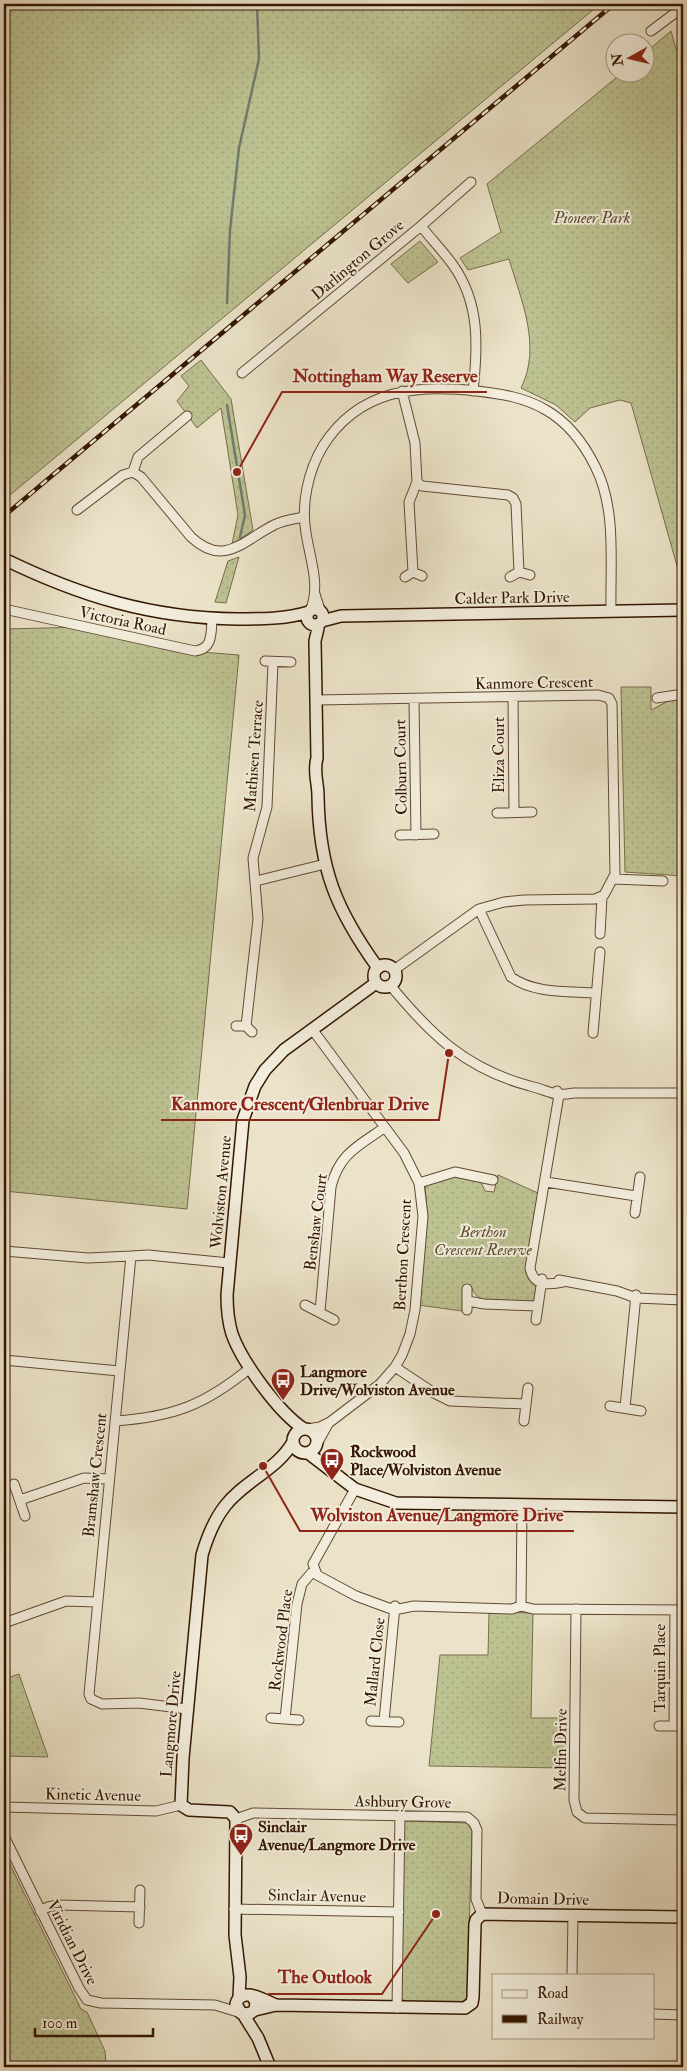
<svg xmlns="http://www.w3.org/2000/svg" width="687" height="2071" font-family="'IM FELL Double Pica',serif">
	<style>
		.grass { fill: url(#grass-dots); stroke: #786c4a }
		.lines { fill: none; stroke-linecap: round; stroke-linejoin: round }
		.stream { stroke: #707b6f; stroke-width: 2.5 }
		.street-casing { stroke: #624933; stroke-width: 11 }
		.secondary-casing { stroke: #341601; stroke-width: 14 }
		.street { stroke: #f2eddc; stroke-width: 9 }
		.secondary { stroke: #f2eddc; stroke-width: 11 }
		.rail-casing { stroke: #341601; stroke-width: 4.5 }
		.rail { stroke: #f2eddc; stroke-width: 2.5; stroke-dasharray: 8; stroke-linecap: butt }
		.labels { text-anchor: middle; stroke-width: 4; stroke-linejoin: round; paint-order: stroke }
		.park-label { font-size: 16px; font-style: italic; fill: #5d4a2c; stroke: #f2eddc }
		.street-label { font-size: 16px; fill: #341601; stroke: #f2eddc }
		.poi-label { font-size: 16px; font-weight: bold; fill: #341601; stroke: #f2eddc; text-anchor: start }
		.leader { fill: none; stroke: #8f2418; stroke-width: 2 }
		.callout-dot { fill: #8f2418; stroke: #f2eddc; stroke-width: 2 }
		.callout-label { font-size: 18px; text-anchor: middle; font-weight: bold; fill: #8f2418; stroke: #f2eddc; stroke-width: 4; stroke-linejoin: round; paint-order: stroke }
	</style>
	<defs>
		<pattern id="grass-dots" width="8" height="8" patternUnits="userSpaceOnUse" patternTransform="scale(1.25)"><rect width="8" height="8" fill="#bdc292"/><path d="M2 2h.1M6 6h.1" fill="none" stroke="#a3a67c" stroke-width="1.8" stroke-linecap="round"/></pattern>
	</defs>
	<rect width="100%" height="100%" fill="#ebe3c9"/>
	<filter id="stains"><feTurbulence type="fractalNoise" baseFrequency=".004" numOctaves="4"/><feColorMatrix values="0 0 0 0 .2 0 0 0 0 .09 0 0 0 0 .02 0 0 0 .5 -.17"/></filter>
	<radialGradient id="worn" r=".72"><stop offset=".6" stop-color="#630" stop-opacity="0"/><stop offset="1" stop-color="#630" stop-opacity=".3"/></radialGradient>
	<path class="grass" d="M4 4H600L4 500Z
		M671 31 683 73V587L631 403 620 400 590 408 575 422 556 405 521 388C542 346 521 300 509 259L468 270 460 258 501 232 487 184 622 73 644 72 645 53Z
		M420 241 438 262 408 283 391 264Z
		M201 360 231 399 253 530 232 544 238 515 221 408 197 428 177 401 189 386 181 376Z
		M239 557 226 603 215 602 228 561Z
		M87 627 163 649 239 655 187 1209 4 1191V629Z
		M621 687H651V710L672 699 683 698V876L625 872Z
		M455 1174 479 1178 485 1191 494 1192 498 1175 540 1194 529 1272 536 1286 534 1301C517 1301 478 1309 472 1288H463L462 1311 418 1305C422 1267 430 1226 425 1187L432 1182Z
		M489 1612 533 1613 531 1718H566V1768L429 1766 440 1655H488Z
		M19 1674 48 1757 4 1756V1679Z
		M404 1821 468 1823 472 1831 467 1998 460 2003H407L401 1997Z
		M4 1852 81 2009 87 2012 105 2051 106 2067H4Z"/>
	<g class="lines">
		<path class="stream" d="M4 8 107 4
			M227 303 230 230 239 148 259 59 257 4
			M227 405 245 515 240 537"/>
		<defs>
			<path id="street" d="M651 31 683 7
				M421 226C431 239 443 251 453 265 480 303 478 346 473 391
				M242 373 421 226 471 182
				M402 391 415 443 417 482 422 486 508 495 513 498 516 504 519 572
				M133 472 141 477 191 537C224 568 244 540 274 525 284 520 294 519 304 517
				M133 472 138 457 187 416
				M77 510 123 475 133 472
				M413 572 409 502 417 482
				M405 577 413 572 422 576
				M510 577 519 572 530 575
				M315 594 320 610
				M4 609 195 651C213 649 211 633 212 619
				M310 611C321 586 310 559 306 533 301 504 308 471 323 446 359 389 417 384 477 391 501 394 524 397 546 410 567 422 584 444 595 466 617 509 610 564 611 611
				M265 661 291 662
				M513 697 514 812
				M657 698 683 694
				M317 700 598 695 609 698 612 704 615 874 604 895 595 899 524 900 504 902 479 909 394 970
				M414 700 416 835
				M497 813 532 812
				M400 835 434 834
				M614 879 663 881
				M256 881 325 864
				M479 909 511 977C534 994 569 991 596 993
				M600 934 602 897
				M390 985C431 1035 466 1069 530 1086 551 1091 552 1097 574 1093H683
				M236 1026H246L252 1032
				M246 1026 258 919 253 858 267 807 273 663
				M593 1033 600 952
				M557 1091 559 1095 530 1268C533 1286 549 1285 563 1282
				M546 1182 636 1196
				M419 1183 455 1172 493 1180
				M635 1213 640 1177
				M4 1251 88 1258 131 1256
				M559 1280 617 1291 636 1298 683 1300
				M468 1301 484 1304 538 1306
				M305 1305 334 1320
				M467 1310V1289
				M320 1312 331 1187C339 1154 358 1146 384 1128
				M536 1320 542 1279
				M4 1360 119 1371
				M395 1367 434 1393 450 1401 525 1404
				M610 1406 641 1411
				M625 1408 636 1295
				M115 1421C173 1417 205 1405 250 1368
				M524 1421 528 1388
				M307 1429 320 1427 330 1422 380 1384 395 1367 402 1355 410 1334 415 1310 423 1216 419 1183 404 1153 312 1029
				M318 1442 328 1424
				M14 1484 25 1516
				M355 1489 313 1564 317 1575 356 1596 394 1610 414 1606 512 1609 521 1606 533 1609 683 1610
				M20 1500 84 1478 108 1479
				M521 1606 522 1507
				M576 1609 574 1800 577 1812 585 1818 683 1820
				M4 1623 66 1601 97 1602
				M4 1670 5 1672
				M187 1709 139 1703 102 1704 91 1699 89 1694 131 1256 148 1255 229 1263
				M271 1718 299 1720
				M285 1719 297 1604 302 1584 314 1570
				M371 1721 399 1722
				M384 1721 395 1606
				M659 1726H683
				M674 1726 675 1610
				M4 1807 156 1811 181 1805
				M236 1819 253 1813 467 1817 474 1823 477 1830 476 1899 482 1914
				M4 1836 79 1988 87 2000 101 2003 215 2005 241 2013
				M234 1909 399 1912
				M40 1911 48 1907 58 1905 140 1907
				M139 1923 140 1890
				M572 1975 573 1915
				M397 2008 400 1815
				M653 2014 683 2015"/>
			<path id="secondary" d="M4 559C80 596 151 618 237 619 261 619 286 619 309 612
				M307 617a8 8 0 1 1 16 0a8 8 0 1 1-16 0Z
				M322 621 341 616 683 610
				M319 624 315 641 317 758C313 772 318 782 318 796 319 868 336 910 378 968
				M374 976a11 11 0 1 1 22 0a11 11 0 1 1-22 0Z
				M293 1441a12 12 0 1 1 24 0a12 12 0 1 1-24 0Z
				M304 1429C279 1413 242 1362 232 1334 228 1321 227 1309 227 1295L243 1120 255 1086 265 1070 284 1050 376 983
				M308 1453 355 1489 396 1503 683 1507
				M252 1996 256 2002 255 2010 249 2014 241 2013 236 2004C241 1985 265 2001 276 2005
				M239 1997 240 1977 235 1935 236 1819 230 1812 189 1810 181 1805 183 1758 202 1555C207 1538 214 1520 225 1506 244 1481 277 1470 293 1442
				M255 2010 276 2005 465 2008 472 2003 473 1997 475 1924 476 1920 482 1914 683 1917
				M243 2014 258 2038 270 2067"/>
		</defs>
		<use href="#street" class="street-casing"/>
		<use href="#secondary" class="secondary-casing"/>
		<use href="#street" class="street"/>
		<use href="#secondary" class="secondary"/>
		<defs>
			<path id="rail" d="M4 516 614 4"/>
		</defs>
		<use href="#rail" class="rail-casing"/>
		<use href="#rail" class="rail"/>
	</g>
	<defs>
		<symbol id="bus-pin" viewBox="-11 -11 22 30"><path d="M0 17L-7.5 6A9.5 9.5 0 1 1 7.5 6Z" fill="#8f2418" stroke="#f2eddc"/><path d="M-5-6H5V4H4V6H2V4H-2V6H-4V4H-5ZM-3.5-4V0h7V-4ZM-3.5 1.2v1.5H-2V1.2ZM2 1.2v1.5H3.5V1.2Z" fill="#fff"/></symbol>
	</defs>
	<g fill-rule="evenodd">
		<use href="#bus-pin" x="269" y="1366" width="28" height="38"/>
		<use href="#bus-pin" x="318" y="1446" width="28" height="38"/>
		<use href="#bus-pin" x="227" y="1821" width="28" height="38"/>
	</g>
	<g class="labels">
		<g class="park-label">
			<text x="592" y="223">Pioneer Park</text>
			<text x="483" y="1237">Berthon<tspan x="483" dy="18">Crescent Reserve</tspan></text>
		</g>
		<g class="street-label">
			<text transform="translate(357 259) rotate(-40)" y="6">Darlington Grove</text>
			<text transform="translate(512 597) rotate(-1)" y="6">Calder Park Drive</text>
			<text transform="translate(123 620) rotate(12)" y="6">Victoria Road</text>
			<text transform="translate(534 682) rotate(-1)" y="6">Kanmore Crescent</text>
			<text transform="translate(498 755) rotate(-90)" y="6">Eliza Court</text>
			<text transform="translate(253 756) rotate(-86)" y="6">Mathisen Terrace</text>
			<text transform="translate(400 767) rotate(-91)" y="6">Colburn Court</text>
			<text transform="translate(220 1192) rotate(-85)" y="6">Wolviston Avenue</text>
			<text transform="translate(315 1222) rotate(-83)" y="6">Benshaw Court</text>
			<text transform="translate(402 1255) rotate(-87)" y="6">Berthon Crescent</text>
			<text transform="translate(94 1475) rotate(-84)" y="6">Bramshaw Crescent</text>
			<text transform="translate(280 1640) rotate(-83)" y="6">Rockwood Place</text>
			<text transform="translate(374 1662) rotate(-84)" y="6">Mallard Close</text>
			<text transform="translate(659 1668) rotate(-90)" y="6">Tarquin Place</text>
			<text transform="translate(170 1724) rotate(-85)" y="6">Langmore Drive</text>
			<text transform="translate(560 1750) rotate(-89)" y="6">Melfin Drive</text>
			<text transform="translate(93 1794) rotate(1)" y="6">Kinetic Avenue</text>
			<text transform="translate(403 1801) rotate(1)" y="6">Ashbury Grove</text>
			<text transform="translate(317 1895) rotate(1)" y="6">Sinclair Avenue</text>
			<text transform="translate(543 1898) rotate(1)" y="6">Domain Drive</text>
			<text transform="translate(73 1942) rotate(63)" y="6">Viridian Drive</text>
		</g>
		<g class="poi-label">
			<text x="300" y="1377">Langmore<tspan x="300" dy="18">Drive/Wolviston Avenue</tspan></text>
			<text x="350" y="1457">Rockwood<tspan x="350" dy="18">Place/Wolviston Avenue</tspan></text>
			<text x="258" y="1832">Sinclair<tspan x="258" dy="18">Avenue/Langmore Drive</tspan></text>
		</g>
	</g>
	<path class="leader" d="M237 472L282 392H487M449 1053L439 1120H161M263 1466L300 1531H574M436 1914L382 1994H268"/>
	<g class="callout-dot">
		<circle cx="237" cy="472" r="5"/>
		<circle cx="449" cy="1053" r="5"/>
		<circle cx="263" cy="1466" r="5"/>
		<circle cx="436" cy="1914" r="5"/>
	</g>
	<g class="callout-label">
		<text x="385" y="382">Nottingham Way Reserve</text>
		<text x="300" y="1110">Kanmore Crescent/Glenbruar Drive</text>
		<text x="437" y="1521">Wolviston Avenue/Langmore Drive</text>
		<text x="325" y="1983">The Outlook</text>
	</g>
	<rect width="687" height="2071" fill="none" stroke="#ebe3c9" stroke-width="20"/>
	<rect x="5" y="5" width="677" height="2061" fill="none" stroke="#341601" stroke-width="2.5"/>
	<rect x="10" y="10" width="667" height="2051" fill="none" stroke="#341601"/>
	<rect x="492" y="1974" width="162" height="65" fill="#f2eddc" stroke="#a69784"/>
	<rect x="502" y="1990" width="25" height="8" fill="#f2eddc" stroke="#a69784"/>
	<text x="537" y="1998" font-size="15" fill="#341601">Road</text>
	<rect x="502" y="2015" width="25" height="8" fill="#341601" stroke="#a69784"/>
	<text x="537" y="2024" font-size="15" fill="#341601">Railway</text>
	<g transform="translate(630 58) rotate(262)"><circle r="24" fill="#f2eddc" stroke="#a69784"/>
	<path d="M0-4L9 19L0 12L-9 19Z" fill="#8f2418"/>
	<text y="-8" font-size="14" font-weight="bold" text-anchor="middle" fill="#341601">N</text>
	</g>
	<path d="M35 2028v8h118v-8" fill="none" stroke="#341601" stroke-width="2.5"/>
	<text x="42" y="2028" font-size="15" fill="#341601" stroke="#f2eddc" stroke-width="4" paint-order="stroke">100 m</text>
	<rect width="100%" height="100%" filter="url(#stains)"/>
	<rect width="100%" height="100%" fill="url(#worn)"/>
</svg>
